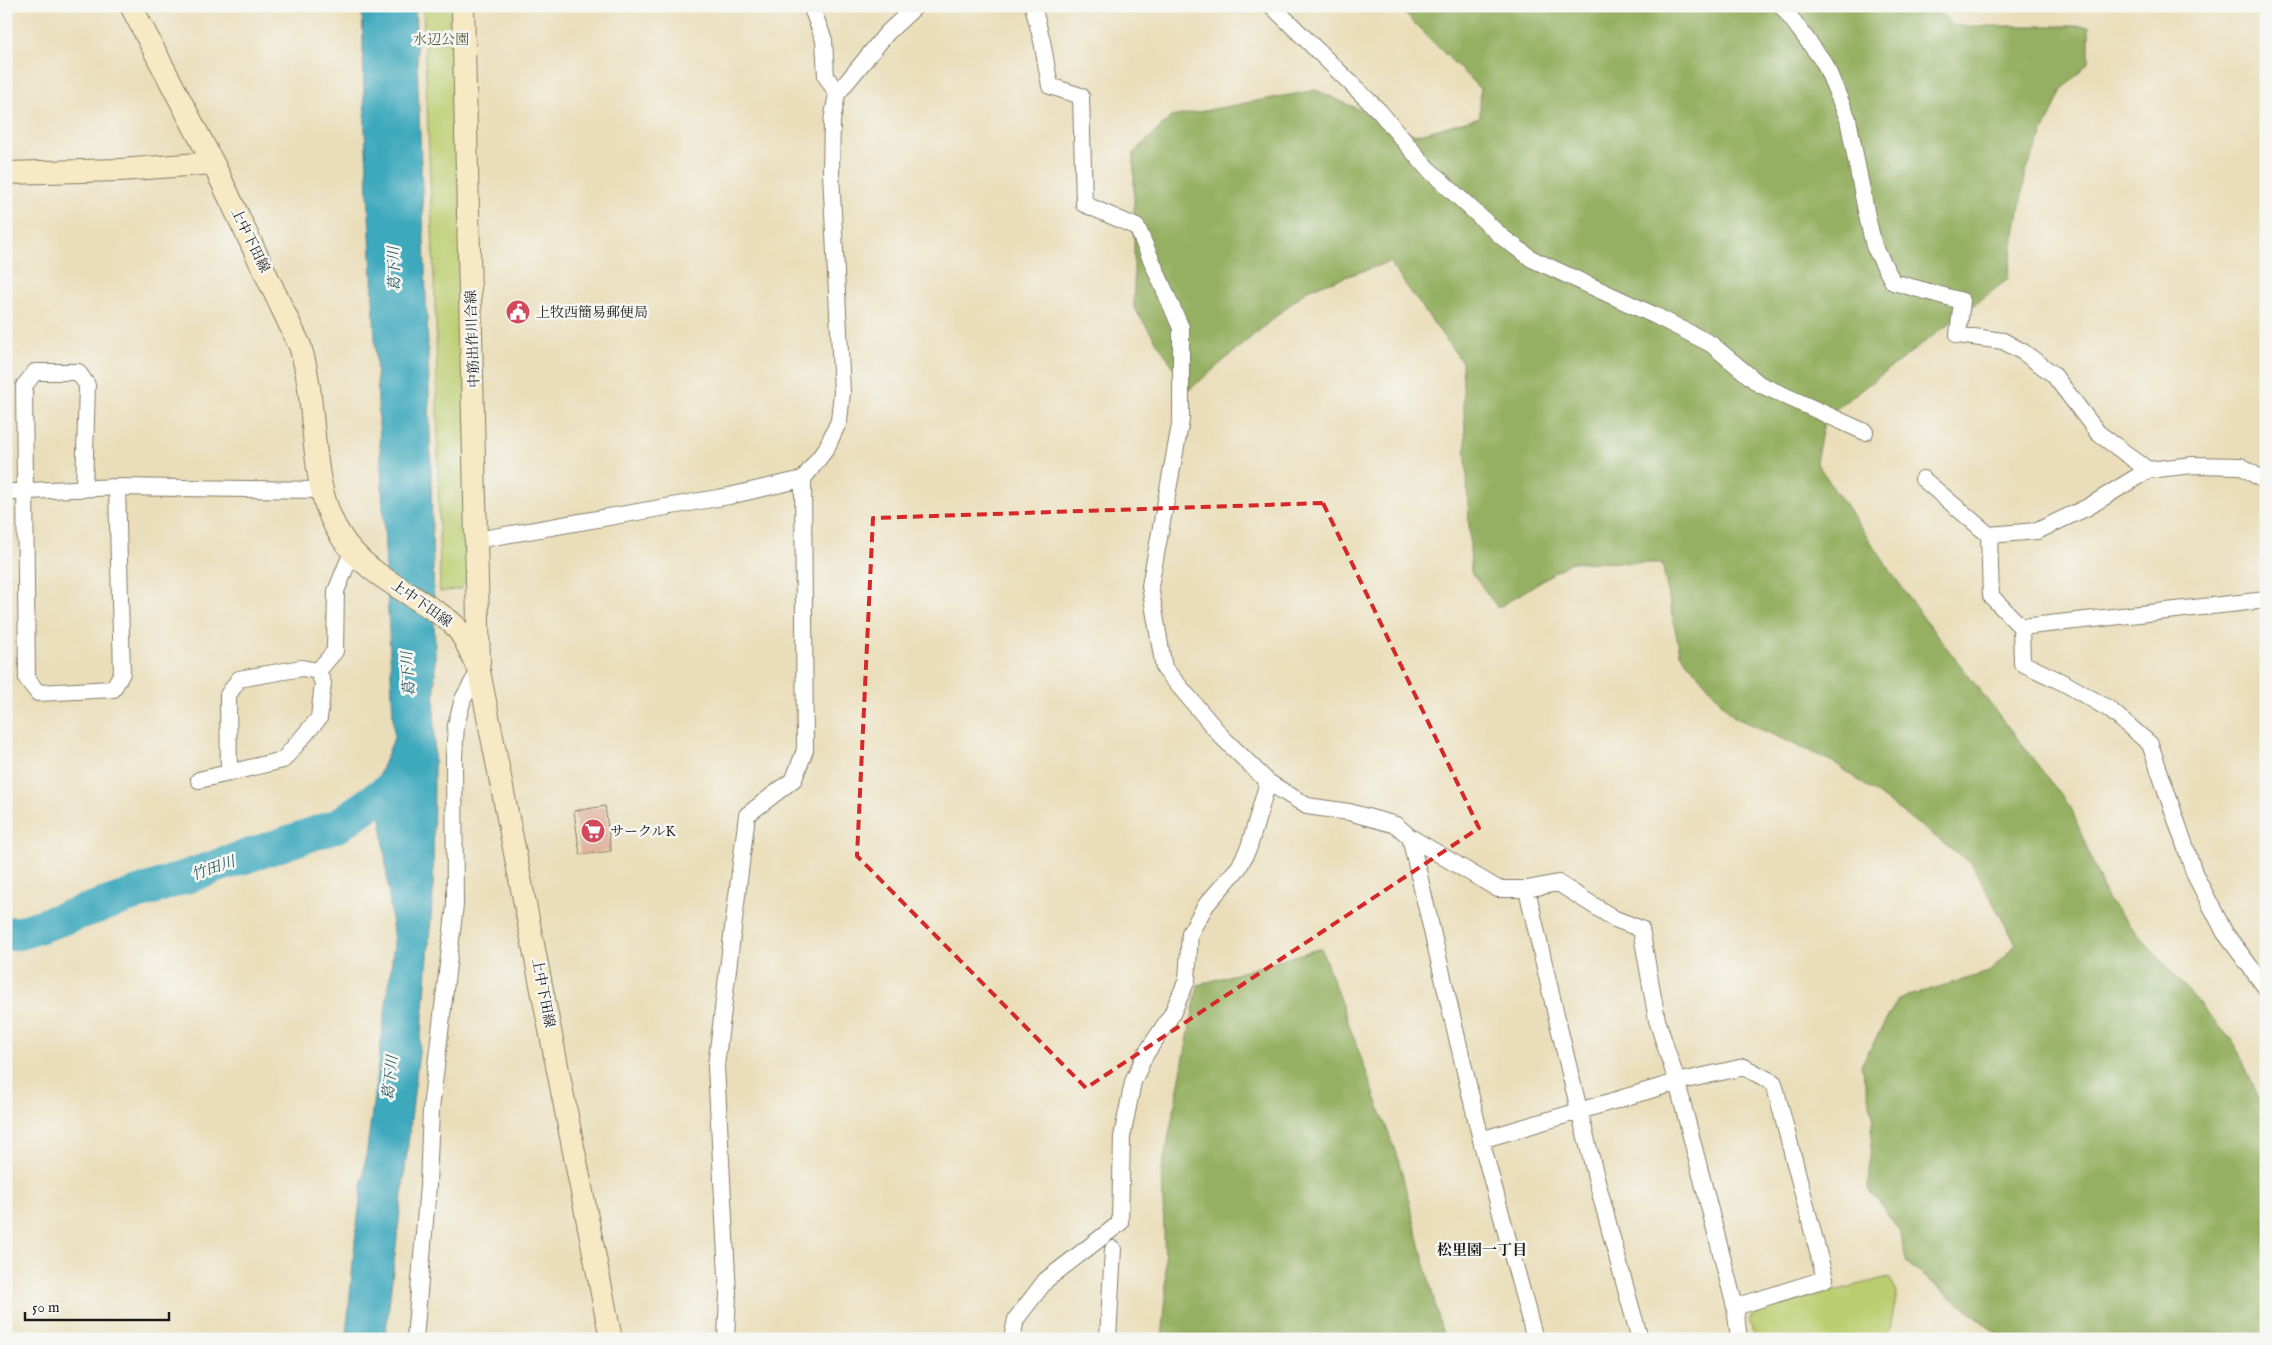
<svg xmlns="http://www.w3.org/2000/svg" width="2272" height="1345" font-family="'IM FELL English','Noto Serif JP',serif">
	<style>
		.green { fill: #bccd70; stroke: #6c7446 }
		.forest { fill: #95b062; stroke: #58663f }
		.water { fill: #3da9bd; stroke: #2c626c }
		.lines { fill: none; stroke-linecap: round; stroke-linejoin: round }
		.river { stroke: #3da9bd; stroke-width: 34 }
		.building { fill: #dfaf98 }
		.street-casing { stroke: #837d6b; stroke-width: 18 }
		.secondary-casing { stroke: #837d6b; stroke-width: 24 }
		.street { stroke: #fff; stroke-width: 16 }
		.secondary { stroke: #f7e9c3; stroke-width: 22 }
		.marked { fill: none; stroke: #d62828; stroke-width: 4; stroke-dasharray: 10 6; stroke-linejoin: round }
		.labels { text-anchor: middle; stroke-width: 5; stroke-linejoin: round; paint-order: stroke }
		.park-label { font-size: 14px; fill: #545a39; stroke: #f6f6f2 }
		.street-label { font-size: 14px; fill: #1c1c1c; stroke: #f6f6f2 }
		.poi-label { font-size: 14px; fill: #1c1c1c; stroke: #f6f6f2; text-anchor: start }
		.water-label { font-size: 15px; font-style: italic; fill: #2b5b64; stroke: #f6f6f2 }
		.neighbourhood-label { font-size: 15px; font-weight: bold; fill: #1c1c1c; stroke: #f6f6f2 }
	</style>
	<rect width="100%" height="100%" fill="#f6f6f2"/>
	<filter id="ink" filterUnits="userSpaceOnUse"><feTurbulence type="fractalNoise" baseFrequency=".02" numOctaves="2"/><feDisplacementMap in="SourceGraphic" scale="10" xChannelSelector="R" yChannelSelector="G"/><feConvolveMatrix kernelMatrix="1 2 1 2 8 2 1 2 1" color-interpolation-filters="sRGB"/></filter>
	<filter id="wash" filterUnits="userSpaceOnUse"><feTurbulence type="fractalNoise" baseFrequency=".0096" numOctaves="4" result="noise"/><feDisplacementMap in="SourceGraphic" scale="20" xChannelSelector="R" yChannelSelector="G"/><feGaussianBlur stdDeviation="1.12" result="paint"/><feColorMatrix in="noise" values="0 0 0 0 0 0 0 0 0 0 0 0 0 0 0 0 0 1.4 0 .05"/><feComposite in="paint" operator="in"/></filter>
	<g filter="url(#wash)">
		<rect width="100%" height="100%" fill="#eadeba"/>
		<path class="green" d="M423 6H457L471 570 461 589 440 592 436 326Z
			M1889 1277 1897 1293 1888 1339H1755L1749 1320 1760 1310Z"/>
		<path class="forest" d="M1397 6H1934L1953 26H2089V62L2062 90 2026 171 2007 280 1825 417 1816 462 1916 608 2071 808 2107 899 2235 1044 2266 1114V1339H2004L1907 1263 1899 1230 1868 1187 1873 1116 1861 1065 1898 999 1989 972 2016 944 1971 863 1835 763 1734 717 1680 653 1662 563 1571 562 1498 608 1471 572 1462 362 1389 262 1307 290 1189 390 1134 308V153L1171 117 1316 90 1416 135 1480 117V89Z
			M1321 948 1399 1162 1444 1339H1162L1166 1296 1162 1171 1198 985Z"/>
		<path class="water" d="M362 6H415L428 346 435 655 433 892 424 1009 385 1339H346L355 1240 394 944 381 818 360 799 377 780 394 738 365 130Z"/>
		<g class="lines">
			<path class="river" d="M6 934 20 933 339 825 403 779"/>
		</g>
		<g id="blocks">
			<path class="building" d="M605 806 611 851 580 855 574 811Z"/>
		</g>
	</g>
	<g filter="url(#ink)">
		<use href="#blocks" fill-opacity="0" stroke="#837d6b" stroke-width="1"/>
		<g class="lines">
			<defs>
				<path id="street" d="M811 6 824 40 826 76 837 94
					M1033 6 1042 41 1050 86 1081 96 1084 204 1137 227 1181 328V420L1150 586 1164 668 1222 737 1268 782 1307 806 1349 812 1396 825 1410 837 1498 889H1527L1558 883 1615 919 1641 929 1657 1020 1677 1082 1735 1307 1739 1339
					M1272 6 1380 112 1426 167 1502 237 1532 259 1656 316 1711 344 1759 384 1865 432
					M1782 6 1825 64 1848 119 1867 216 1874 246 1893 282 1962 301 1958 335 2003 341 2023 352 2053 374 2098 433 2148 470
					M1923 479 1989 535 2037 531 2088 507 2148 470 2193 465 2241 466 2266 482
					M84 489 87 385 78 372H35L24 386 27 679 38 693 113 689 122 673 117 487
					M6 492 117 487 321 490
					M1989 535 1991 596 2021 627 2022 663 2066 684 2109 709 2150 744 2195 875 2225 933 2266 988
					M477 540 729 496 803 479 826 449 839 421 842 392 831 173 832 121 837 94 887 33 916 6
					M2021 627 2266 600
					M318 671 335 651 336 591 352 552
					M199 780 283 760 319 718 323 683 318 671 302 668 239 679 228 695 229 773
					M1410 837 1481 1140 1535 1339
					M1527 889C1561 1040 1597 1190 1640 1339
					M1481 1140 1677 1082 1744 1067 1774 1083 1825 1279 1735 1307
					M415 1339 428 1186 431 1109 455 905 454 757 456 725 463 699 479 671
					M726 1339 728 1294 716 1066 747 815 794 779 805 750 803 479
					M1012 1339 1016 1319 1046 1280 1120 1223 1122 1137 1133 1082 1145 1055 1172 1014 1187 980 1190 933 1206 905 1239 867 1249 847 1268 782
					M1108 1339 1113 1249"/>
				<path id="secondary" d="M131 6 213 163 300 346C319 405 307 482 339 533 358 566 395 585 426 605 436 612 448 618 456 627 467 640 472 656 479 671L611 1339
					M463 6 479 663
					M6 173 120 170 213 163"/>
			</defs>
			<use href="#street" class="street-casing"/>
			<use href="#secondary" class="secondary-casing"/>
			<use href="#street" class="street"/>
			<use href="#secondary" class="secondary"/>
		</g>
	</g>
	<path class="marked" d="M1323 503 1479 828 1086 1088 857 856 873 518Z"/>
	<defs>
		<symbol id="civic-disc" viewBox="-11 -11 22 22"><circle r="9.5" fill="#d1495b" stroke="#f6f6f2"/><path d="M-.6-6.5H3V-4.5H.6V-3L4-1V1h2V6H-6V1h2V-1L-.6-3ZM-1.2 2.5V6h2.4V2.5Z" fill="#fff"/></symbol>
		<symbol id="supermarket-disc" viewBox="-11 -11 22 22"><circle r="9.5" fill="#d1495b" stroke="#f6f6f2"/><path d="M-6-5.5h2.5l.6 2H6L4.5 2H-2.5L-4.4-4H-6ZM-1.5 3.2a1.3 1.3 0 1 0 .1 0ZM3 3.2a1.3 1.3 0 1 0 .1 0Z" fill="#fff"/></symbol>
	</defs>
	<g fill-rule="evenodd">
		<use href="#civic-disc" x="504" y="298" width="28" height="28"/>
		<use href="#supermarket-disc" x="579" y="817" width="28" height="28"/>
	</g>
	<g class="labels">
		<g class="park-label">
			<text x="441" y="44">水辺公園</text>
		</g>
		<g class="street-label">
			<text transform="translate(251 240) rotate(64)" y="5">上中下田線</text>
			<text transform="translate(472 339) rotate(-92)" y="5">中筋出作川合線</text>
			<text transform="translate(422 603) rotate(35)" y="5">上中下田線</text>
			<text transform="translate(544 993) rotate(79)" y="5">上中下田線</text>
		</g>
		<g class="poi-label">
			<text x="536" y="317">上牧西簡易郵便局</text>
			<text x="610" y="836">サークルK</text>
		</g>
		<g class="water-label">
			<text transform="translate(394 269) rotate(-91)" y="5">葛下川</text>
			<text transform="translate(408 674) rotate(-93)" y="5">葛下川</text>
			<text transform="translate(213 868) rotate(-19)" y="5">竹田川</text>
			<text transform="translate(390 1078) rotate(-84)" y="5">葛下川</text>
		</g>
		<g class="neighbourhood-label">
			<text x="1482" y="1255">松里園一丁目</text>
		</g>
	</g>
	<rect width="2272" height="1345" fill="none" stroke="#f6f6f2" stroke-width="25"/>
	<path d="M25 1312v8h144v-8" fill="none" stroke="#1c1c1c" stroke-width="2.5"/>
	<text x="32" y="1312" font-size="15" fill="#1c1c1c" stroke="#f6f6f2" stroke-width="4" paint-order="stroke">50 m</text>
</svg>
